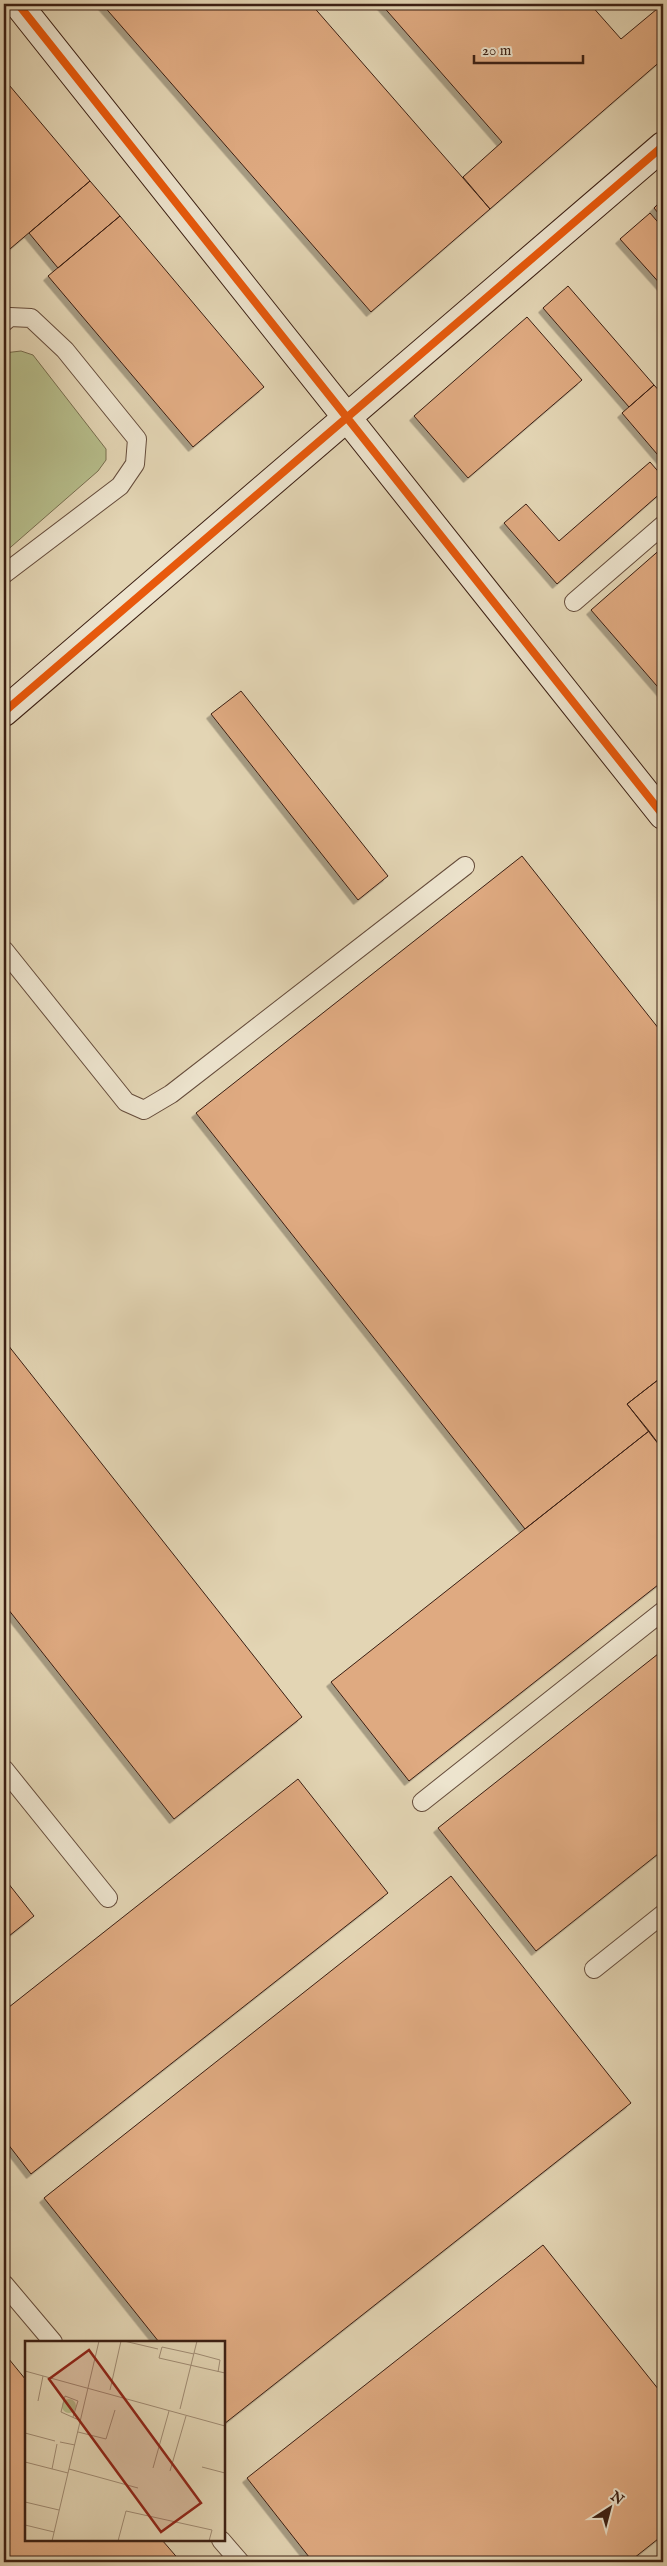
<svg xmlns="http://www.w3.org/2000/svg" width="667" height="2566" font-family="'IM FELL English',serif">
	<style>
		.green { fill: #b6bd8b; stroke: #786e4f }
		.building { fill: #dfaa81; stroke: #3b1f13; filter: url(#shadow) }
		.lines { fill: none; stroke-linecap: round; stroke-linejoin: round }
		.lane-casing { stroke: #654c3b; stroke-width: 20 }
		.secondary-casing { stroke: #3b1f13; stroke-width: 30 }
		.lane { stroke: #ede4ce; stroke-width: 18 }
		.secondary { stroke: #ede4ce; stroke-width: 28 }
		.cycleway-casing { stroke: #ede4ce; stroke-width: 11 }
		.cycleway { stroke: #e8590c; stroke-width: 8 }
		.inset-road { fill: none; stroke: #a08c74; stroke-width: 1 }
		.view { fill: #8f2418; fill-opacity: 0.15; stroke: #8f2418; stroke-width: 2.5 }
		.inset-edge { fill: none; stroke: #3b1f13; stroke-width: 2.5 }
	</style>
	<defs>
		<filter id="shadow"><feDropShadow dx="-4.5" dy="4.5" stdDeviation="0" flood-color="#0004"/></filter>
	</defs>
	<rect width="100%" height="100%" fill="#e3d5b4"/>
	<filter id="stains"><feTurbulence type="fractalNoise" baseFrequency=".004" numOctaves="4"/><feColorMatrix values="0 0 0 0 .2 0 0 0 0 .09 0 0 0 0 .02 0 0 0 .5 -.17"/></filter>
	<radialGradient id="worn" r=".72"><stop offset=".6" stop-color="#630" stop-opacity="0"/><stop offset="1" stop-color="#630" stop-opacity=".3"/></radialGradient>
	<path class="green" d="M21 351 33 355 106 449V460L98 471 4 553V353Z"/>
	<path class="building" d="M102 4H311L490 209 371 312Z
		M381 4H590L621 39 663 4V59L490 209 463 177 502 142Z
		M4 57 9 63 4 67Z
		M4 79 90 181 4 254Z
		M90 181 120 216 58 268 29 233Z
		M663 199V219L654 208Z
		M650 213 663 228V287L620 239Z
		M120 216 264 387 193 447 48 276Z
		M568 286 654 385 629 407 543 308Z
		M527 317 582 380 468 478 414 416Z
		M654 385 663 395V461L622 413Z
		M650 462 663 477V491L557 584 504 523 526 504 559 541Z
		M663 547V693L591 610Z
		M241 691 388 876 358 900 211 714Z
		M522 856 663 1034V1376L627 1404 649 1431 525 1529 196 1113Z
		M4 1340 302 1717 174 1819 4 1604Z
		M663 1376V1450L627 1404Z
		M649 1431 663 1450V1581L409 1781 331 1682Z
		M663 1650V1850L536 1951 438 1828Z
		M298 1779 388 1893 31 2174 4 2139V2011Z
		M451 1876 631 2103 224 2424V2342H159L44 2198Z
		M4 1878 34 1916 4 1940Z
		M543 2245 663 2395V2535L629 2562H313L247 2478Z
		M4 2353 26 2380V2540H162L181 2562H4Z"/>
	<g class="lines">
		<defs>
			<path id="lane" d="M4 322 10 317 31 318 65 350 137 439 135 464 120 486 4 574
				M574 602 663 525
				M4 950 126 1102 144 1110 171 1094 465 866
				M4 1769 108 1898
				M422 1802 663 1611
				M594 1969 663 1914
				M4 2284 53 2342
				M221 2540 240 2562"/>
			<path id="secondary" d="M18 4 663 815
				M4 712 663 146"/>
		</defs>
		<use href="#lane" class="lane-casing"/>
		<use href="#secondary" class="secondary-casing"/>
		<use href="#lane" class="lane"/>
		<use href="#secondary" class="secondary"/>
		<defs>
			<path id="cycleway" d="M18 4 663 815
				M4 712 663 146"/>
		</defs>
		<use href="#cycleway" class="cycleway-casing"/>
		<use href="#cycleway" class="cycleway"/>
	</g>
	<g transform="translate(25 2341)">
		<rect width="200" height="200" fill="#e3d5b4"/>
		<path d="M37 65a7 7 0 1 1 14 0a7 7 0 1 1-14 0Z" fill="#b6bd8b"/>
		<path class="inset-road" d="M99 0 133 8M169 12 195 19 193 31M169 13 137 6 134 17 200 32M0 30 200 85M85 49 96 0M13 60 18 35M155 68 172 0M48 76 53 60 40 55 36 71 56 80M53 91 81 98 90 69M0 92 30 100M35 101 50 104M0 121 43 132M177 126 200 132M128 127 144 70M27 128 32 103M44 128 113 147M145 130 161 75M0 161 34 169M0 184 29 191M27 200 74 0M93 200 101 170 187 189 184 200"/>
		<path class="view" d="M64 9 176 162 136 191 24 38Z"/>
		<rect width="200" height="200" class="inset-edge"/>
	</g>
	<rect width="667" height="2566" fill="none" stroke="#e3d5b4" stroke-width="20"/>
	<rect x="5" y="5" width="657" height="2556" fill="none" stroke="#3b1f13" stroke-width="2.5"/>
	<rect x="10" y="10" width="647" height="2546" fill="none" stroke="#3b1f13"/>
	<g transform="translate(610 2508) rotate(36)" stroke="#ede4ce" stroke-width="4" paint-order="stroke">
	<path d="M0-4L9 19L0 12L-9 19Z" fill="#3b1f13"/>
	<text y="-8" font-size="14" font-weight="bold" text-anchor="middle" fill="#3b1f13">N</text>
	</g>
	<path d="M474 55v8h109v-8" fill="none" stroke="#3b1f13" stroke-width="2.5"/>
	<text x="482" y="55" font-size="15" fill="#3b1f13" stroke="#ede4ce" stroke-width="4" paint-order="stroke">20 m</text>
	<rect width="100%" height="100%" filter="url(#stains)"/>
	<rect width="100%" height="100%" fill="url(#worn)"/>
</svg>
